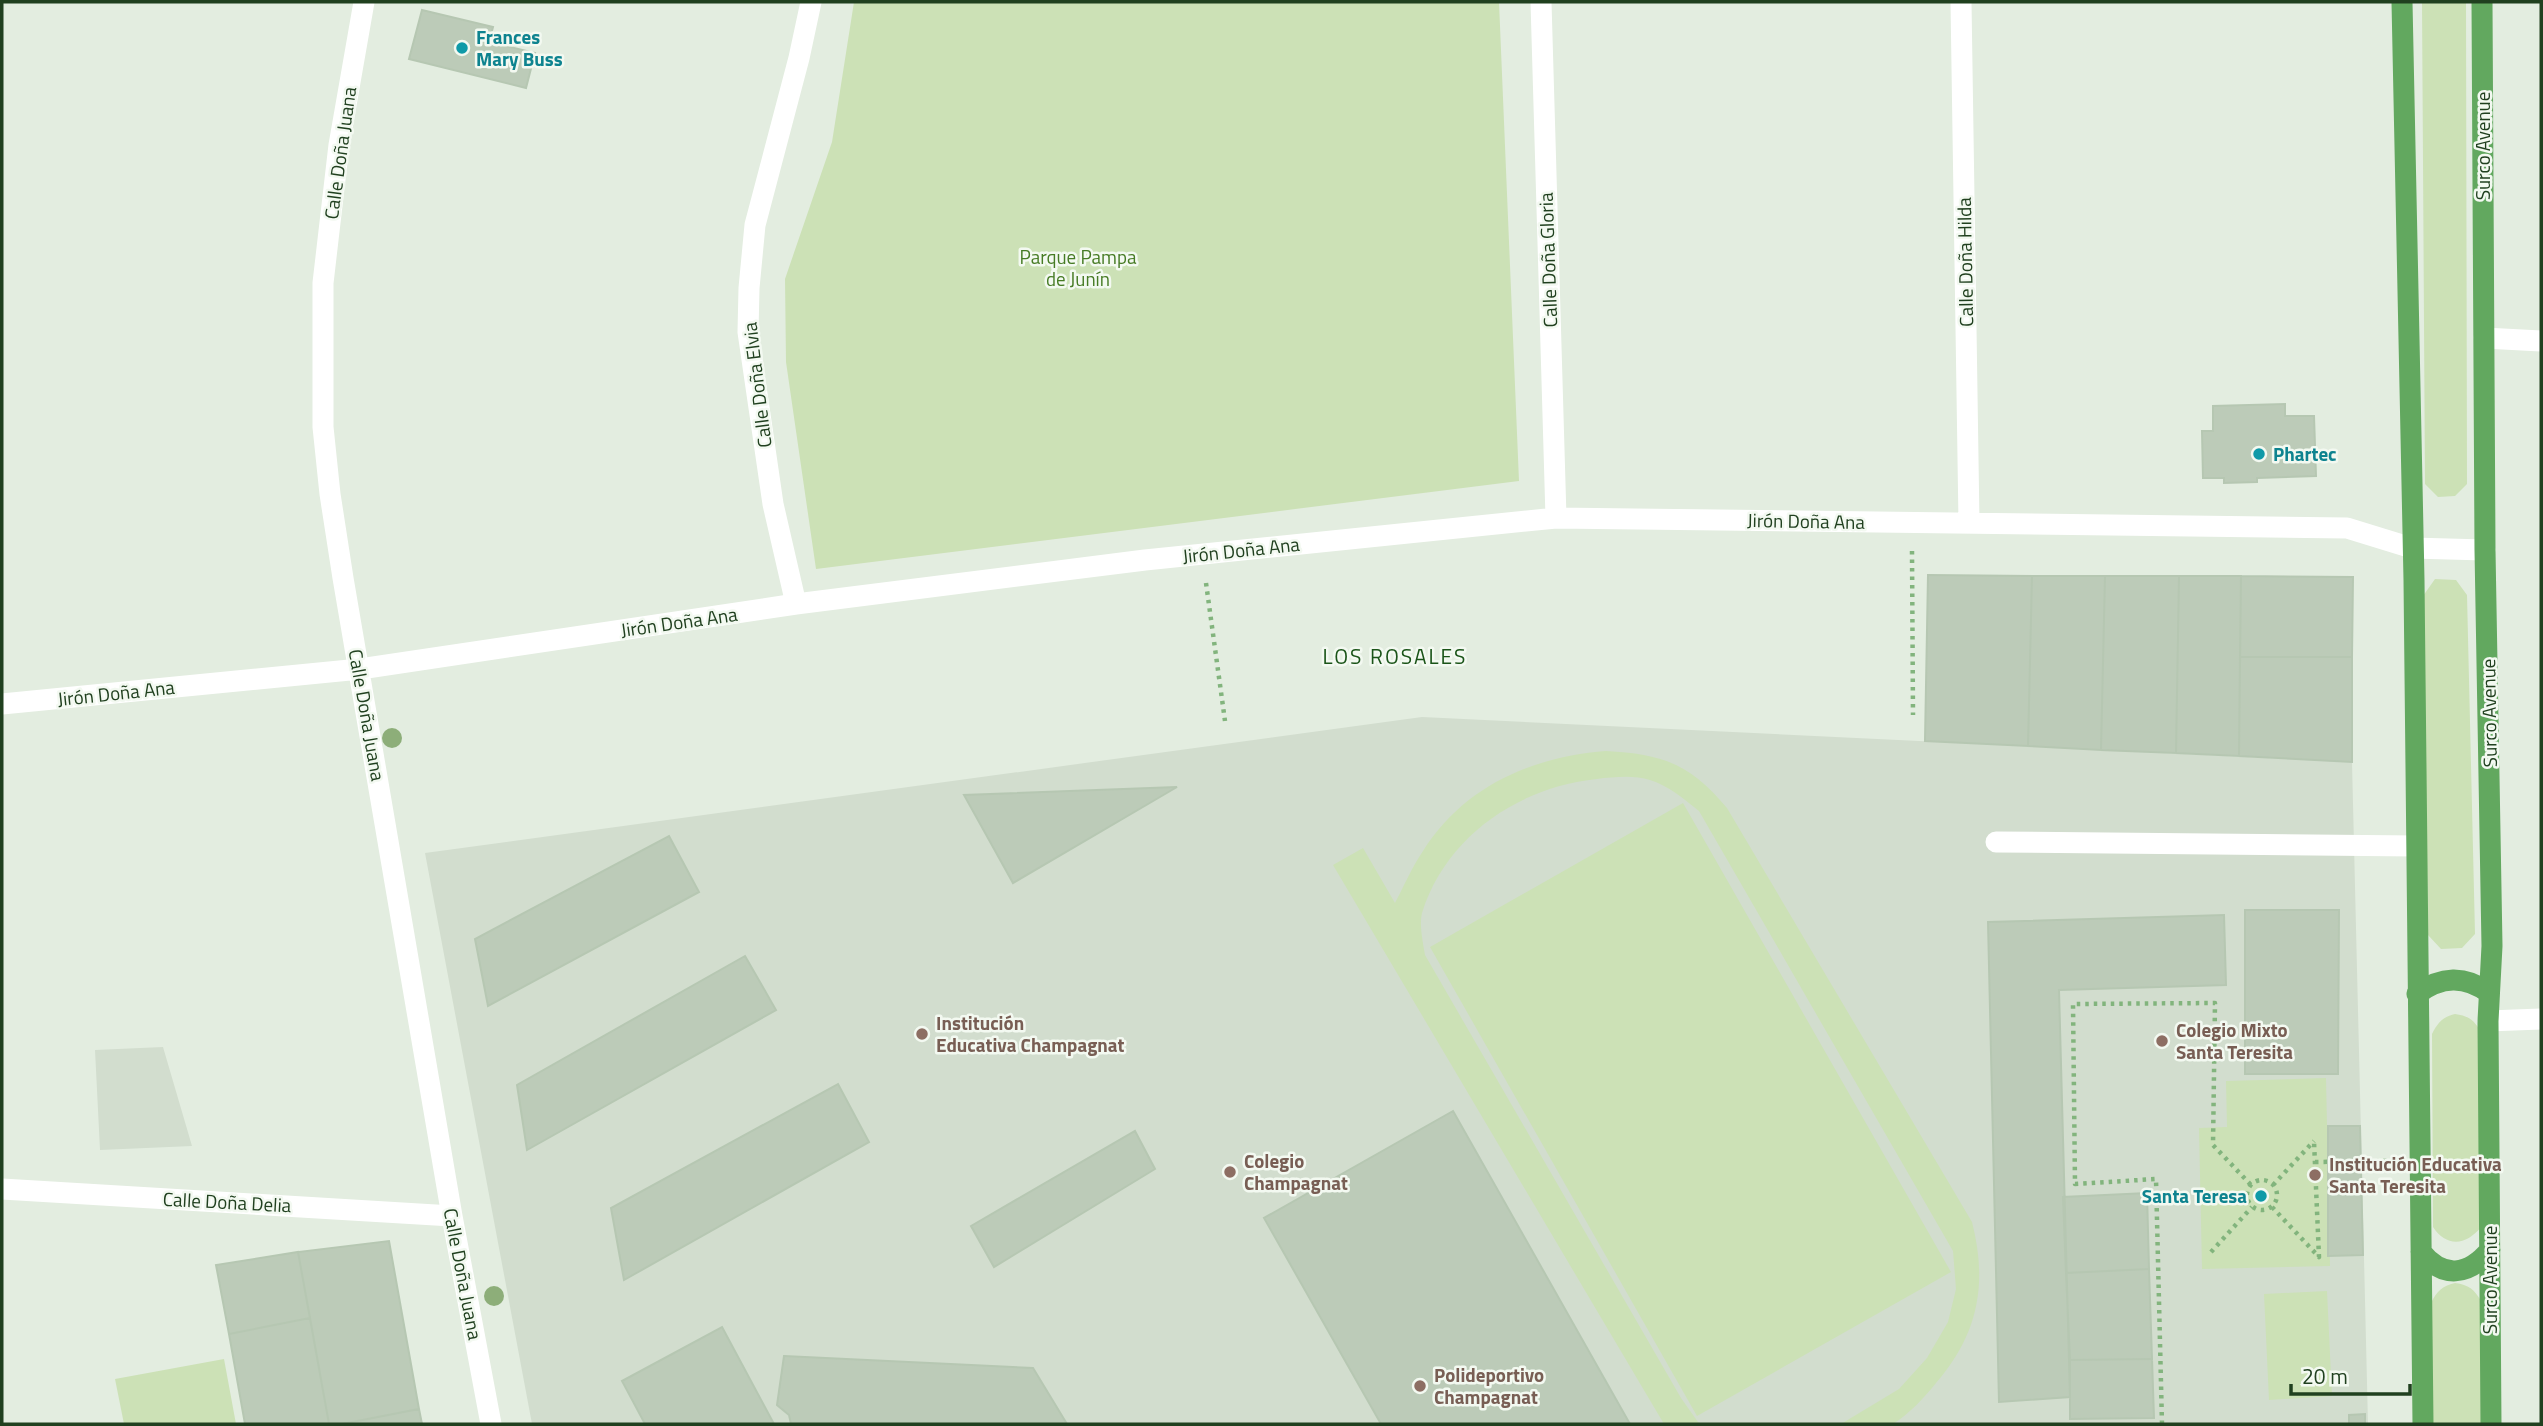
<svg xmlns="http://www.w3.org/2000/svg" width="2543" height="1426" font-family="'Titillium Web',sans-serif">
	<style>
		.built { fill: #d2ddce }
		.green { fill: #cce1b6 }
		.building { fill: #bccbb8; stroke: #b6c7b2; stroke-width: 2 }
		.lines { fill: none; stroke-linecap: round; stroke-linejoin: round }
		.path { stroke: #82b47d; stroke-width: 4.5; stroke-dasharray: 3.5 5; stroke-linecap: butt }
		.minor { stroke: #fff; stroke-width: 21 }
		.major { stroke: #62a85f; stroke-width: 21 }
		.tree { fill: #8dae79 }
		.culture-dot { fill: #0f9aa8; stroke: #f3f9f1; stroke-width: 2.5 }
		.education-dot { fill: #8d6e63; stroke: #f3f9f1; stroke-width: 2.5 }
		.labels { text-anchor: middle; stroke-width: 5; stroke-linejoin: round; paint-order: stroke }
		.culture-label { font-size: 19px; font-weight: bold; fill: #0d838f; stroke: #f3f9f1; text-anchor: start }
		.street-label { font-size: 19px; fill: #20401f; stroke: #f3f9f1 }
		.park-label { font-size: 19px; fill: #467b24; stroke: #f3f9f1 }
		.education-label { font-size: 19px; font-weight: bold; fill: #785e54; stroke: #f3f9f1; text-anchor: start }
		.neighbourhood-label { font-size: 21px; letter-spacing: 2px; fill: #1a5418; stroke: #f3f9f1 }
	</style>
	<rect width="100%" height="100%" fill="#e3ede0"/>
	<path class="built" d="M1422 717 2352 762 2368 1424H532L425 853Z
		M163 1047 192 1146 100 1150 95 1050Z"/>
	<path class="green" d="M854 2H1499L1519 481 816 569 786 362 785 279 832 142Z
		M2422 2H2466L2467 484 2455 496 2438 497 2425 484Z
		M2435 579 2456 580 2467 595 2475 934 2462 948 2441 949 2428 935 2423 596Z
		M1606 751C1663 754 1690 764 1727 808L1972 1222C1988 1285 1978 1334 1936 1383 1924 1398 1909 1414 1893 1424H1841L1899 1389 1927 1358 1948 1322 1956 1289 1953 1251 1699 811C1684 799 1669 786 1650 780 1634 775 1614 777 1597 779 1519 787 1446 836 1422 913 1419 925 1423 943 1425 955L1681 1398 1698 1422 1703 1424H1664L1333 865 1363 848 1395 903C1404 886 1412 867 1423 851 1464 786 1532 757 1606 751Z
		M1683 803 1951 1272 1697 1416 1430 947Z
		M2455 1014C2469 1016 2474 1020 2481 1032V1227C2466 1246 2446 1247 2433 1227L2432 1034C2438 1022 2443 1017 2455 1014Z
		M2326 1078 2330 1266 2202 1269 2199 1128 2227 1127 2226 1081Z
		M2455 1283C2469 1285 2474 1289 2481 1301L2482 1424H2433L2431 1303C2437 1291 2442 1286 2455 1283Z
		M2327 1291 2332 1396 2269 1400 2264 1294Z
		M224 1359 236 1424H124L115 1379Z"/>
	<path class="building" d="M422 10 493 27 489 42 535 53 526 88 409 59Z
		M2285 404V416H2314L2316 476 2257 478V482L2224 483V478H2203L2202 431H2213V406Z
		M1928 575 2032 576 2028 746 1925 741Z
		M2032 576H2105L2101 750 2028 746Z
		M2105 576H2179L2176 753 2101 750Z
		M2179 576H2241L2239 756 2176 753Z
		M2241 576 2353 577 2352 657H2240Z
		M2240 657H2352V762L2239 756Z
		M1177 787 1013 883 964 795Z
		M669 836 699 892 488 1006 475 939Z
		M2245 910H2339L2338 1074H2245Z
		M2224 915 2226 985 2059 990 2070 1397 1999 1402 1988 922Z
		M745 956 776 1010 527 1150 517 1085Z
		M838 1084 869 1142 624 1280 611 1208Z
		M1453 1111 1630 1424H1381L1264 1218Z
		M2328 1126H2360L2363 1255 2328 1256Z
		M1135 1131 1155 1169 994 1267 971 1226Z
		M2147 1193 2149 1269 2066 1273 2063 1197Z
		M389 1241 419 1409 342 1424H329L298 1252Z
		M298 1252 310 1318 229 1334 216 1265Z
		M2149 1269 2152 1359 2070 1360 2066 1273Z
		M310 1318 329 1424H245L229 1334Z
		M722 1327 774 1424H645L622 1381Z
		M784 1356 1033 1368 1067 1424H791L789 1415 777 1405Z
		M2152 1359 2154 1418 2070 1419V1360Z
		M419 1409 422 1424H342Z
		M2365 1414V1424H2349V1415Z"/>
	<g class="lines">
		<path class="path" d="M1912 551 1913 715
			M1206 583 1225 721
			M2315 1162 2391 1161
			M2247 1195a15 15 0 1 1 30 0a15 15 0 1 1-30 0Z
			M2273 1185 2314 1141
			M2272 1207 2319 1257 2314 1141
			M2211 1252 2252 1207
			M2162 1424 2156 1179 2075 1184 2073 1004 2215 1003 2213 1145 2251 1185"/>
		<path class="minor" d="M364 2 339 145 323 283V427L330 494 343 578 452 1216 491 1424
			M1541 2 1556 518
			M1961 2 1969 523
			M2484 338 2541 341
			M796 604 773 504 748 332 749 288 755 225 799 58 811 2
			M2 704 360 669 796 604 1145 560 1556 518 2347 528 2412 548 2485 550
			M1996 842 2416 846
			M2488 1021 2541 1019
			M2 1189 452 1216"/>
		<path class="major" d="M2402 2 2414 580 2423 1424
			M2482 2 2485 550 2492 946 2488 1021 2491 1424
			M2417 994C2441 976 2465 975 2489 993
			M2421 1252C2443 1279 2468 1276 2490 1250"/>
	</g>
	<g class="tree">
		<circle cx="392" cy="738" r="10"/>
		<circle cx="494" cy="1296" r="10"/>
	</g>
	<g class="culture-dot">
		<circle cx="462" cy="48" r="7"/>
		<circle cx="2259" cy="454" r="7"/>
		<circle cx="2261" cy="1196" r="7"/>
	</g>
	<g class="education-dot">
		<circle cx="922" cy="1034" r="7"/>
		<circle cx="2162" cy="1041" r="7"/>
		<circle cx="1230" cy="1172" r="7"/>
		<circle cx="2315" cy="1175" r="7"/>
		<circle cx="1420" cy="1386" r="7"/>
	</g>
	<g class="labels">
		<g class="culture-label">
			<text x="476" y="44">Frances<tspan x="476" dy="22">Mary Buss</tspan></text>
			<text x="2273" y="461">Phartec</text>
			<text x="2247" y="1203" text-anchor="end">Santa Teresa</text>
		</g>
		<g class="street-label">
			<text transform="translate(2483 146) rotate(-90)" y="7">Surco Avenue</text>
			<text transform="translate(340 153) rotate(-82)" y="7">Calle Doña Juana</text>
			<text transform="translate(1548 260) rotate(-92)" y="7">Calle Doña Gloria</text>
			<text transform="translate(1965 262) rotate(-91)" y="7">Calle Doña Hilda</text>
			<text transform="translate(757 385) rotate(-97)" y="7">Calle Doña Elvia</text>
			<text transform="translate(1806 521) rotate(1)" y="7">Jirón Doña Ana</text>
			<text transform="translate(1241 550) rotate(-6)" y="7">Jirón Doña Ana</text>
			<text transform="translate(679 622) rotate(-8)" y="7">Jirón Doña Ana</text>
			<text transform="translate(116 693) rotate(-6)" y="7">Jirón Doña Ana</text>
			<text transform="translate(2489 713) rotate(-91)" y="7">Surco Avenue</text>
			<text transform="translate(367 715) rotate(80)" y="7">Calle Doña Juana</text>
			<text transform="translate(227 1202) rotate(3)" y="7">Calle Doña Delia</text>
			<text transform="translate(463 1274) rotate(79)" y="7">Calle Doña Juana</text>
			<text transform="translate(2490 1280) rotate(-90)" y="7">Surco Avenue</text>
		</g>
		<g class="park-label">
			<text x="1078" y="264">Parque Pampa<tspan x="1078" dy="22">de Junín</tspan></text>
		</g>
		<g class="education-label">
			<text x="936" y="1030">Institución<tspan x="936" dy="22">Educativa Champagnat</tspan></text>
			<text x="2176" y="1037">Colegio Mixto<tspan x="2176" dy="22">Santa Teresita</tspan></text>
			<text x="1244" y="1168">Colegio<tspan x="1244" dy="22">Champagnat</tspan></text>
			<text x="2329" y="1171">Institución Educativa<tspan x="2329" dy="22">Santa Teresita</tspan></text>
			<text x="1434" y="1382">Polideportivo<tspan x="1434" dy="22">Champagnat</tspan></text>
		</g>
		<g class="neighbourhood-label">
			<text x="1395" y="664">LOS ROSALES</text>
		</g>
	</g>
	<rect width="2543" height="1426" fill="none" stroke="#20401f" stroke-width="7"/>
	<path d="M2291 1384v10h119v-10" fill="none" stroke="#20401f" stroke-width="3.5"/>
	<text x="2302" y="1384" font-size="21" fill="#20401f" stroke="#f3f9f1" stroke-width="5" paint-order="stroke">20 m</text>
</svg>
